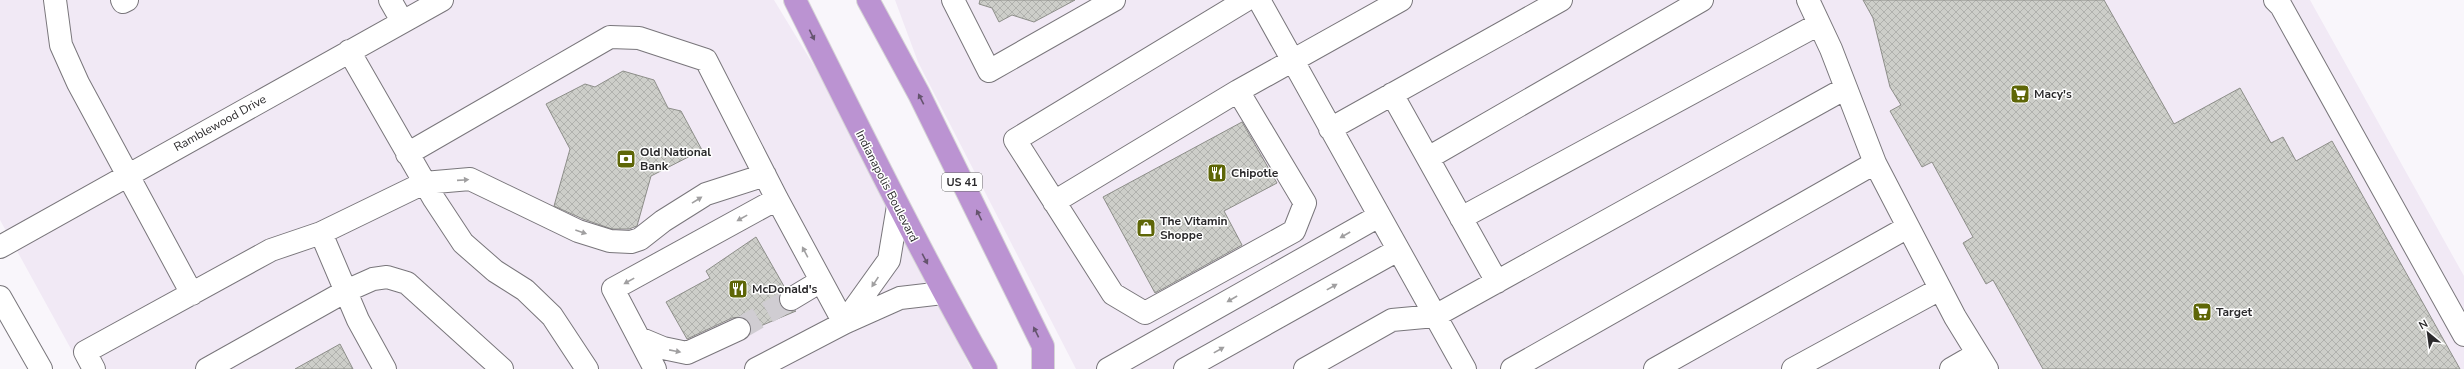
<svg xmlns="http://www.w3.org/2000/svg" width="2464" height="369" font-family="'Nunito Sans',sans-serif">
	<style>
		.built { fill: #f1e9f5 }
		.building { fill: url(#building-cross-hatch); stroke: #8d8e89 }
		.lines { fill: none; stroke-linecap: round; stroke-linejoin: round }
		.minor-tunnel { stroke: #d0cdd2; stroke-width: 22; stroke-dasharray: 22 11; stroke-linecap: butt }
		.minor-casing { stroke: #79767b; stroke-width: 24 }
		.highway-casing { stroke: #d5d4d5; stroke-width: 24 }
		.minor { stroke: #fff; stroke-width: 22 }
		.highway { stroke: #bb93d2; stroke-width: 22 }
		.oneway { fill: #65546e }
		.oneway2 { fill: #a09fa0 }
		.labels { text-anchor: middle; stroke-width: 3; stroke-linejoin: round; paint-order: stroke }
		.shield { fill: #fff; stroke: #6b6a6b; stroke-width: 1 }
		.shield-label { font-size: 11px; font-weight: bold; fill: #2b2a2c }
		.poi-label { font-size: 12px; font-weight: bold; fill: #2b2a2c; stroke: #fff; text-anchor: start }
		.street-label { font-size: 12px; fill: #2b2a2c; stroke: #fff }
	</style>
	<defs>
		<pattern id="building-cross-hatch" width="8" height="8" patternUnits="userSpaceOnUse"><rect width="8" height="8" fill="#cdcec9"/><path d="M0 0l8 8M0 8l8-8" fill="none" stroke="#b0b1ad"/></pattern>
	</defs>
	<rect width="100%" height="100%" fill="#f9f6fb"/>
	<path class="built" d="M0 0H774L873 163 971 369H82L0 220Z
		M895 0H2310L2464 276V369H1076L918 62Z"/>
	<path class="building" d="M980 0H1075L1034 22 1012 15 999 22 992 8 979 4Z
		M1863 0H2104L2174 124 2240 88 2271 143 2283 137 2296 161 2332 141 2460 369H2043L1993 280 1986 284 1963 243 1973 237 1932 162 1922 167 1890 111 1901 105 1890 87 1873 18Z
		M623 71 654 80 668 108 681 111 702 150 651 176 637 226 629 229H612L583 219 554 206 570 149 546 104 585 84 595 87Z
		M1242 122 1277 183 1224 211 1242 245 1155 293 1103 197Z
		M756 237 785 288 780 293V305L785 310 796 311 751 330 750 323 746 319 740 317 732 318 687 339 666 302 710 278 706 271Z
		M340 344 353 369H295Z"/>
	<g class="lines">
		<path class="minor-tunnel" d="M739 329 791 299"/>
		<defs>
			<path id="minor" d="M55 0 61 45 78 83 192 294
				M122 0 123 2 127 0
				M390 0 402 21
				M953 0 989 71 1114 0
				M1246 0 1015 140 1113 294 1145 313 1294 231 1305 203 1238 91 1401 0
				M1259 0 1465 369
				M1808 0 1831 49 1875 163 1955 317 1987 369
				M2275 0 2281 6 2464 335
				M349 51 434 199 463 243 495 271 525 290 552 316 587 369
				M1392 94 1497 282
				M1330 129 1561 0
				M407 154 610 37 639 38 706 60 777 199 844 323
				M1428 158 1702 0
				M1054 202 1238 91
				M1461 218 1819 24
				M321 233 358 320 385 369
				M0 247 442 0
				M0 297 41 369
				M791 299 821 281
				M846 320 889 260 898 206
				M639 338 663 348 687 353 739 329
				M94 369 85 352 271 250 321 233 424 183 470 179 578 231 610 241 631 242 640 239 663 221 706 194 765 175
				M207 369 346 291 373 279 387 277 407 283 502 369
				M655 369 613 289 777 199
				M756 369 844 323 900 298 943 293
				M1108 369 1379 216
				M1185 369 1398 250
				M1305 369 1392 320 1435 316 1846 88
				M1512 369 1875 163
				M1655 369 1908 227
				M1793 369 1940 289
				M1951 369 1977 354"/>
			<path id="highway" d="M795 0C857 124 918 248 986 369
				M868 0 919 94 1043 346V369"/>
		</defs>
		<use href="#minor" class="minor-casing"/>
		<use href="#highway" class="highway-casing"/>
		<use href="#minor" class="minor"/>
		<use href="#highway" class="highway"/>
	</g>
	<defs><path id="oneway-solid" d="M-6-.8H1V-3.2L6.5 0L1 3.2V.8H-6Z"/></defs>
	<g class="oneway">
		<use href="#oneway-solid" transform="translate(812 35) rotate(64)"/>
		<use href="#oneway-solid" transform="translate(921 99) rotate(-117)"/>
		<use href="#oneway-solid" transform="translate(979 215) rotate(-116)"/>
		<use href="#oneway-solid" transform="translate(925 259) rotate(62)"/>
		<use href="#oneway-solid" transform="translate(1036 332) rotate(-116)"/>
	</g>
	<g class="oneway2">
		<use href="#oneway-solid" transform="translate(463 180) rotate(-4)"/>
		<use href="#oneway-solid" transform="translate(697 200) rotate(-32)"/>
		<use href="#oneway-solid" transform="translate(742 218) rotate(151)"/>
		<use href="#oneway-solid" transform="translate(581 232) rotate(19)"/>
		<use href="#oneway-solid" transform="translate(1345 235) rotate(150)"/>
		<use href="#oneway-solid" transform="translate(805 252) rotate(-118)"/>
		<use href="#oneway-solid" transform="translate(629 281) rotate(151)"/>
		<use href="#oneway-solid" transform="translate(875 282) rotate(124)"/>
		<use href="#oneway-solid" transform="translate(1332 287) rotate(-29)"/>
		<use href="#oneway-solid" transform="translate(1232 299) rotate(150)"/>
		<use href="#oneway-solid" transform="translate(1219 350) rotate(-29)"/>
		<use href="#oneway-solid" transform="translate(675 351) rotate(11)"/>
	</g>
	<defs>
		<symbol id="supermarket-square" viewBox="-11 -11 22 22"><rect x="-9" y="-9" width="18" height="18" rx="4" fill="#5e6607" stroke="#fff"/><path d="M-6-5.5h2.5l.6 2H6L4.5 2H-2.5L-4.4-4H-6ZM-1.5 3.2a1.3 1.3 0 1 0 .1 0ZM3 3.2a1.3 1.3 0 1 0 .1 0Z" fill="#fff"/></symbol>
		<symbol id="bank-square" viewBox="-11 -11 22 22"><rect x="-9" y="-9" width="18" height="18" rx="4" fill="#5e6607" stroke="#fff"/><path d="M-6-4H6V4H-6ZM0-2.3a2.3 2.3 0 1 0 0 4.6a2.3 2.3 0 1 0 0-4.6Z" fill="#fff"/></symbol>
		<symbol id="restaurant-square" viewBox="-11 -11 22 22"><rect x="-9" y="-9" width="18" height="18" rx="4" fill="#5e6607" stroke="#fff"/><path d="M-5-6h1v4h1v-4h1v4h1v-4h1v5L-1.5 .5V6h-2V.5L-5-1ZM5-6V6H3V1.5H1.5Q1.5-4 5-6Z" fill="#fff"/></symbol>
		<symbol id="shop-square" viewBox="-11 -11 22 22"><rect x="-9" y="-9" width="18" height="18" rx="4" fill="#5e6607" stroke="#fff"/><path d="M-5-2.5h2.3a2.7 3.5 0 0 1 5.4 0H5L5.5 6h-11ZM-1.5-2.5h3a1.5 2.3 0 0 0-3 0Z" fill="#fff"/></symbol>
	</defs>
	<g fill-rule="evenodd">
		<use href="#supermarket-square" x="2009" y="83" width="22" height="22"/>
		<use href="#bank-square" x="615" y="148" width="22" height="22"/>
		<use href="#restaurant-square" x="1206" y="162" width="22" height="22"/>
		<use href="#shop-square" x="1135" y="217" width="22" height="22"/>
		<use href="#restaurant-square" x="727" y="278" width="22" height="22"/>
		<use href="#supermarket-square" x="2191" y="301" width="22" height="22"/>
	</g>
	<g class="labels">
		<rect class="shield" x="942" y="173" width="40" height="18" rx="3"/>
		<g class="shield-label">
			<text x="962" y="186">US 41</text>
		</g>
		<g class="poi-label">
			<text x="2034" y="98">Macy's</text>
			<text x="640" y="156">Old National<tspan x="640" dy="14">Bank</tspan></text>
			<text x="1231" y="177">Chipotle</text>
			<text x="1160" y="225">The Vitamin<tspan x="1160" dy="14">Shoppe</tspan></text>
			<text x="752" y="293">McDonald's</text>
			<text x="2216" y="316">Target</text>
		</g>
		<g class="street-label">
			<text transform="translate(220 123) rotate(-29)" y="4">Ramblewood Drive</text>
			<text transform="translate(887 186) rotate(63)" y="4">Indianapolis Boulevard</text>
		</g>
	</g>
	<g transform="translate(2428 333) rotate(331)" stroke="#ffffff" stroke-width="3" paint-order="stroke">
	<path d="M0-3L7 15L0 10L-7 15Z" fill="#2b2a2c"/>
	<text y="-6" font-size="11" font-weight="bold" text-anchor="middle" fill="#2b2a2c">N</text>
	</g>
</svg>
